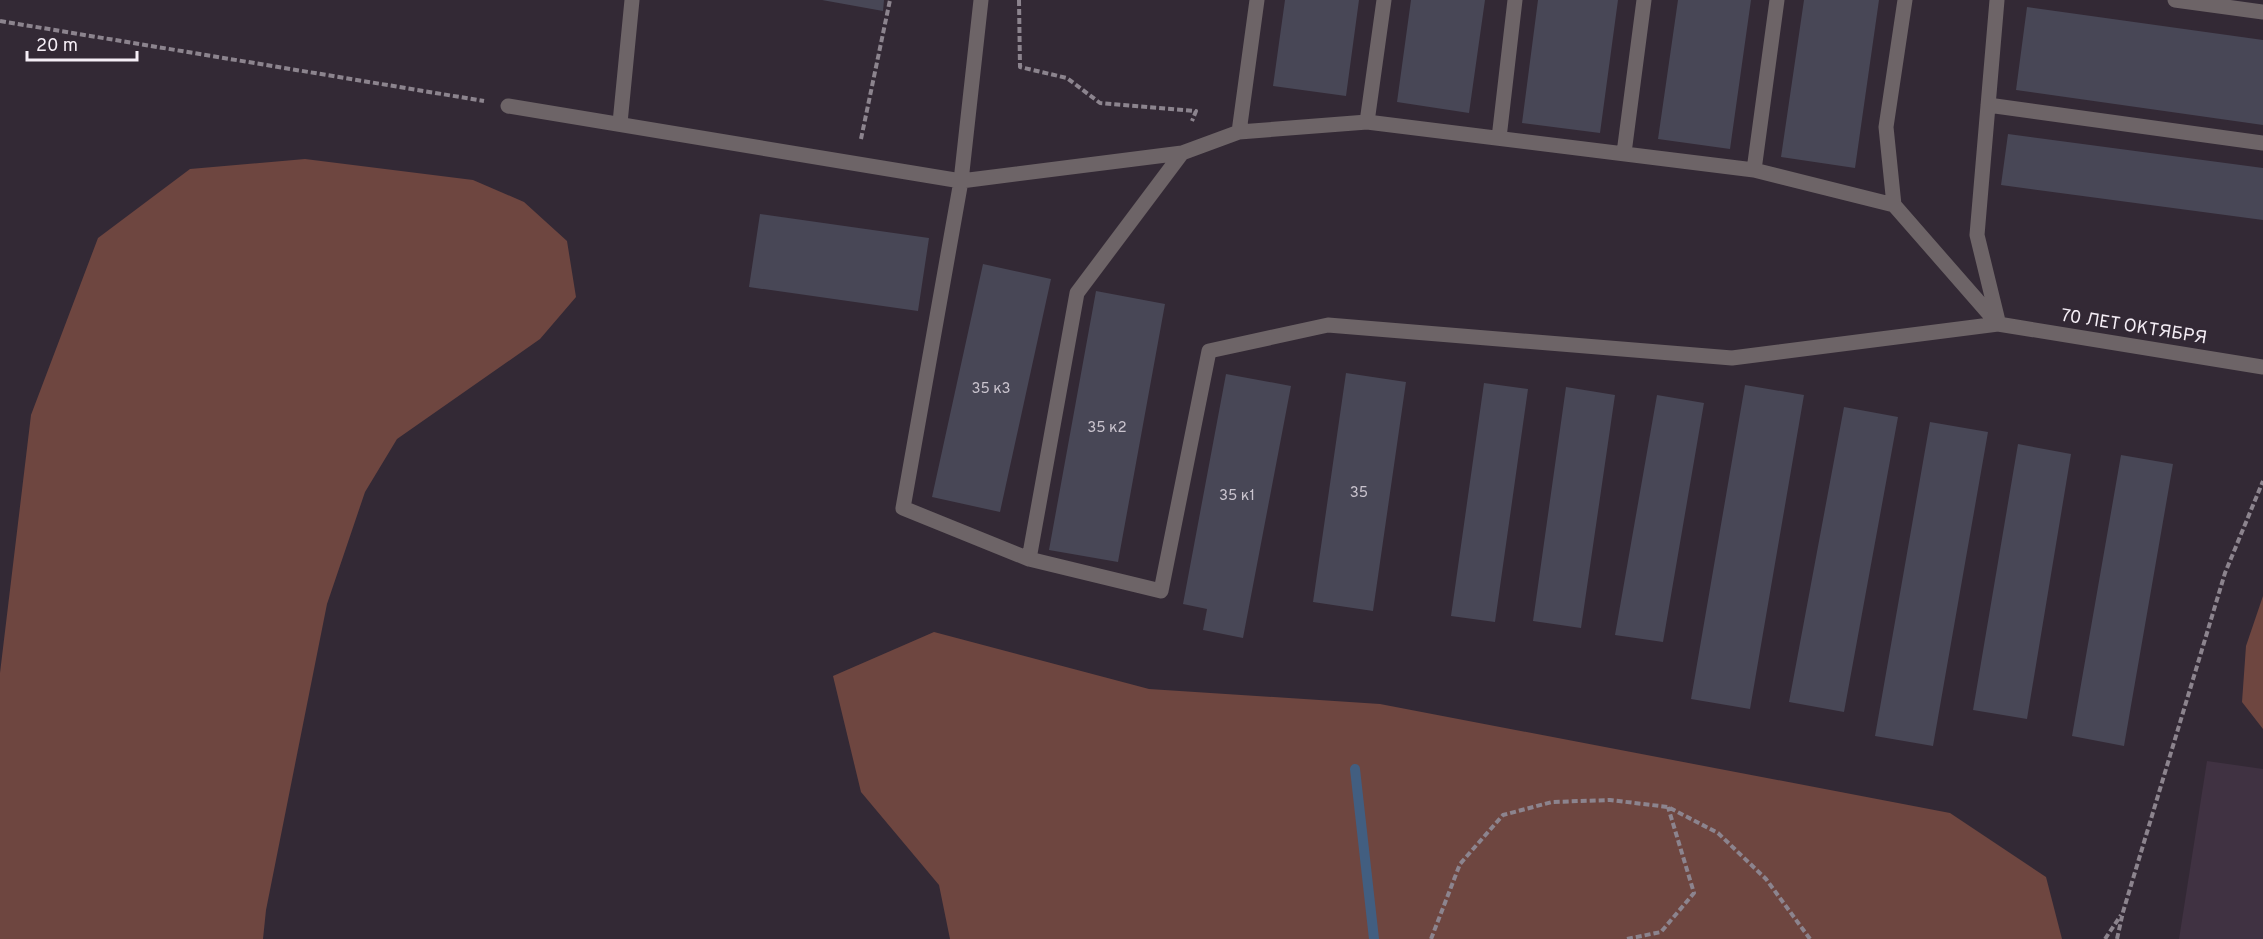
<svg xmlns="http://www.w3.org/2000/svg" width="2263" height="939" font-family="Overpass,sans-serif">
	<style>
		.built { fill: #403242 }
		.green { fill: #6e4640 }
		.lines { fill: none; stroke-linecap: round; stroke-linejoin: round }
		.stream { stroke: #425e80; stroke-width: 10 }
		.building { fill: #484756 }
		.path { stroke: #8c848e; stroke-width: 4; stroke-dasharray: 6 3; stroke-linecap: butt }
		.minor { stroke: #6d6467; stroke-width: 15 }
		.labels { text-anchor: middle; stroke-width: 4.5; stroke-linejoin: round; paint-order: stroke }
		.number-label { font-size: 15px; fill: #cac4ce }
		.street-label { font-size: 18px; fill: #f5eef6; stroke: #332935 }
	</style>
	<rect width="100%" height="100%" fill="#332935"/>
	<path class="built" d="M2207 761 2263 769V939H2179Z"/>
	<path class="green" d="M305 159 473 180 524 202 567 241 576 297 540 339 397 439 365 492 327 604 266 910 263 939H0V673L31 415 98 238 190 169Z
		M2263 596V729L2242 702 2246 646Z
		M934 632 1149 689 1380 704 1950 813 2046 877 2062 939H950L939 885 861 792 833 676Z"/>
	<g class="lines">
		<path class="stream" d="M1355 769 1374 939"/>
	</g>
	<path class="building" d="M822 0H884L883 11Z
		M1285 0H1359L1346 96 1273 86Z
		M1411 0H1485L1469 113 1397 102Z
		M1538 0H1618L1600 133 1522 123Z
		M1678 0H1751L1730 149 1658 139Z
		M1804 0H1879L1855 168 1781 157Z
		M2027 7 2263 40V125L2016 90Z
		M2008 134 2263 168V220L2001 185Z
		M760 214 929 238 918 311 749 287Z
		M983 264 1051 279 1000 512 932 497Z
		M1096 291 1165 304 1118 562 1049 550Z
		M1346 373 1406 382 1373 611 1313 602Z
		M1226 374 1291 386 1243 638 1203 630 1207 609 1183 604Z
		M1484 383 1528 389 1495 622 1451 616Z
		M1745 385 1804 395 1750 709 1691 699Z
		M1566 387 1615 395 1581 628 1533 621Z
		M1657 395 1704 403 1663 642 1615 635Z
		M1844 407 1898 417 1844 712 1789 702Z
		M1930 422 1988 432 1933 746 1875 736Z
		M2018 444 2071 454 2027 719 1973 710Z
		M2121 455 2173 464 2124 746 2072 736Z"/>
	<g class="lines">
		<path class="path" d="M1019 0 1020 67 1067 78 1100 103 1196 111 1192 121
			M0 21 484 101
			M861 139 890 0
			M1431 939 1460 864 1503 815 1552 802 1610 800 1668 807 1718 833 1766 879 1810 939
			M1627 939 1661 932 1694 893 1668 807
			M2105 939 2121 915
			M2117 939 2123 912 2225 573 2263 481"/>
		<path class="minor" d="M981 0 961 181 903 508 1029 559
			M1997 0 1977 235 1998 321
			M2175 0 2263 12
			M1988 105 2263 143
			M508 106 961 181 1182 153 1239 132 1367 122 1754 170 1894 205 1998 324
			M1367 122 1384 0
			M620 123 632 0
			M1239 132 1257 0
			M1499 138 1515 0
			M1182 153 1077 293 1029 559 1161 591 1209 351 1328 325 1732 358 1998 324 2263 367
			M1624 153 1644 0
			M1754 170 1777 0
			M1894 205 1886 127 1905 0"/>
	</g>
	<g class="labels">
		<g class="number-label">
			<text x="991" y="393">35 к3</text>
			<text x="1107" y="432">35 к2</text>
			<text x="1359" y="497">35</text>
			<text x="1237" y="500">35 к1</text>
		</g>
		<g class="street-label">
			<text transform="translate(2134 326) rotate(9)" y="6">70 ЛЕТ ОКТЯБРЯ</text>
		</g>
	</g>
	<path d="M27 51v9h110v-9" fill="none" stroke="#f5eef6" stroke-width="3"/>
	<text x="36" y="51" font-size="18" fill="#f5eef6" stroke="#332935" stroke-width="4.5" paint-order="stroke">20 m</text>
</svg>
